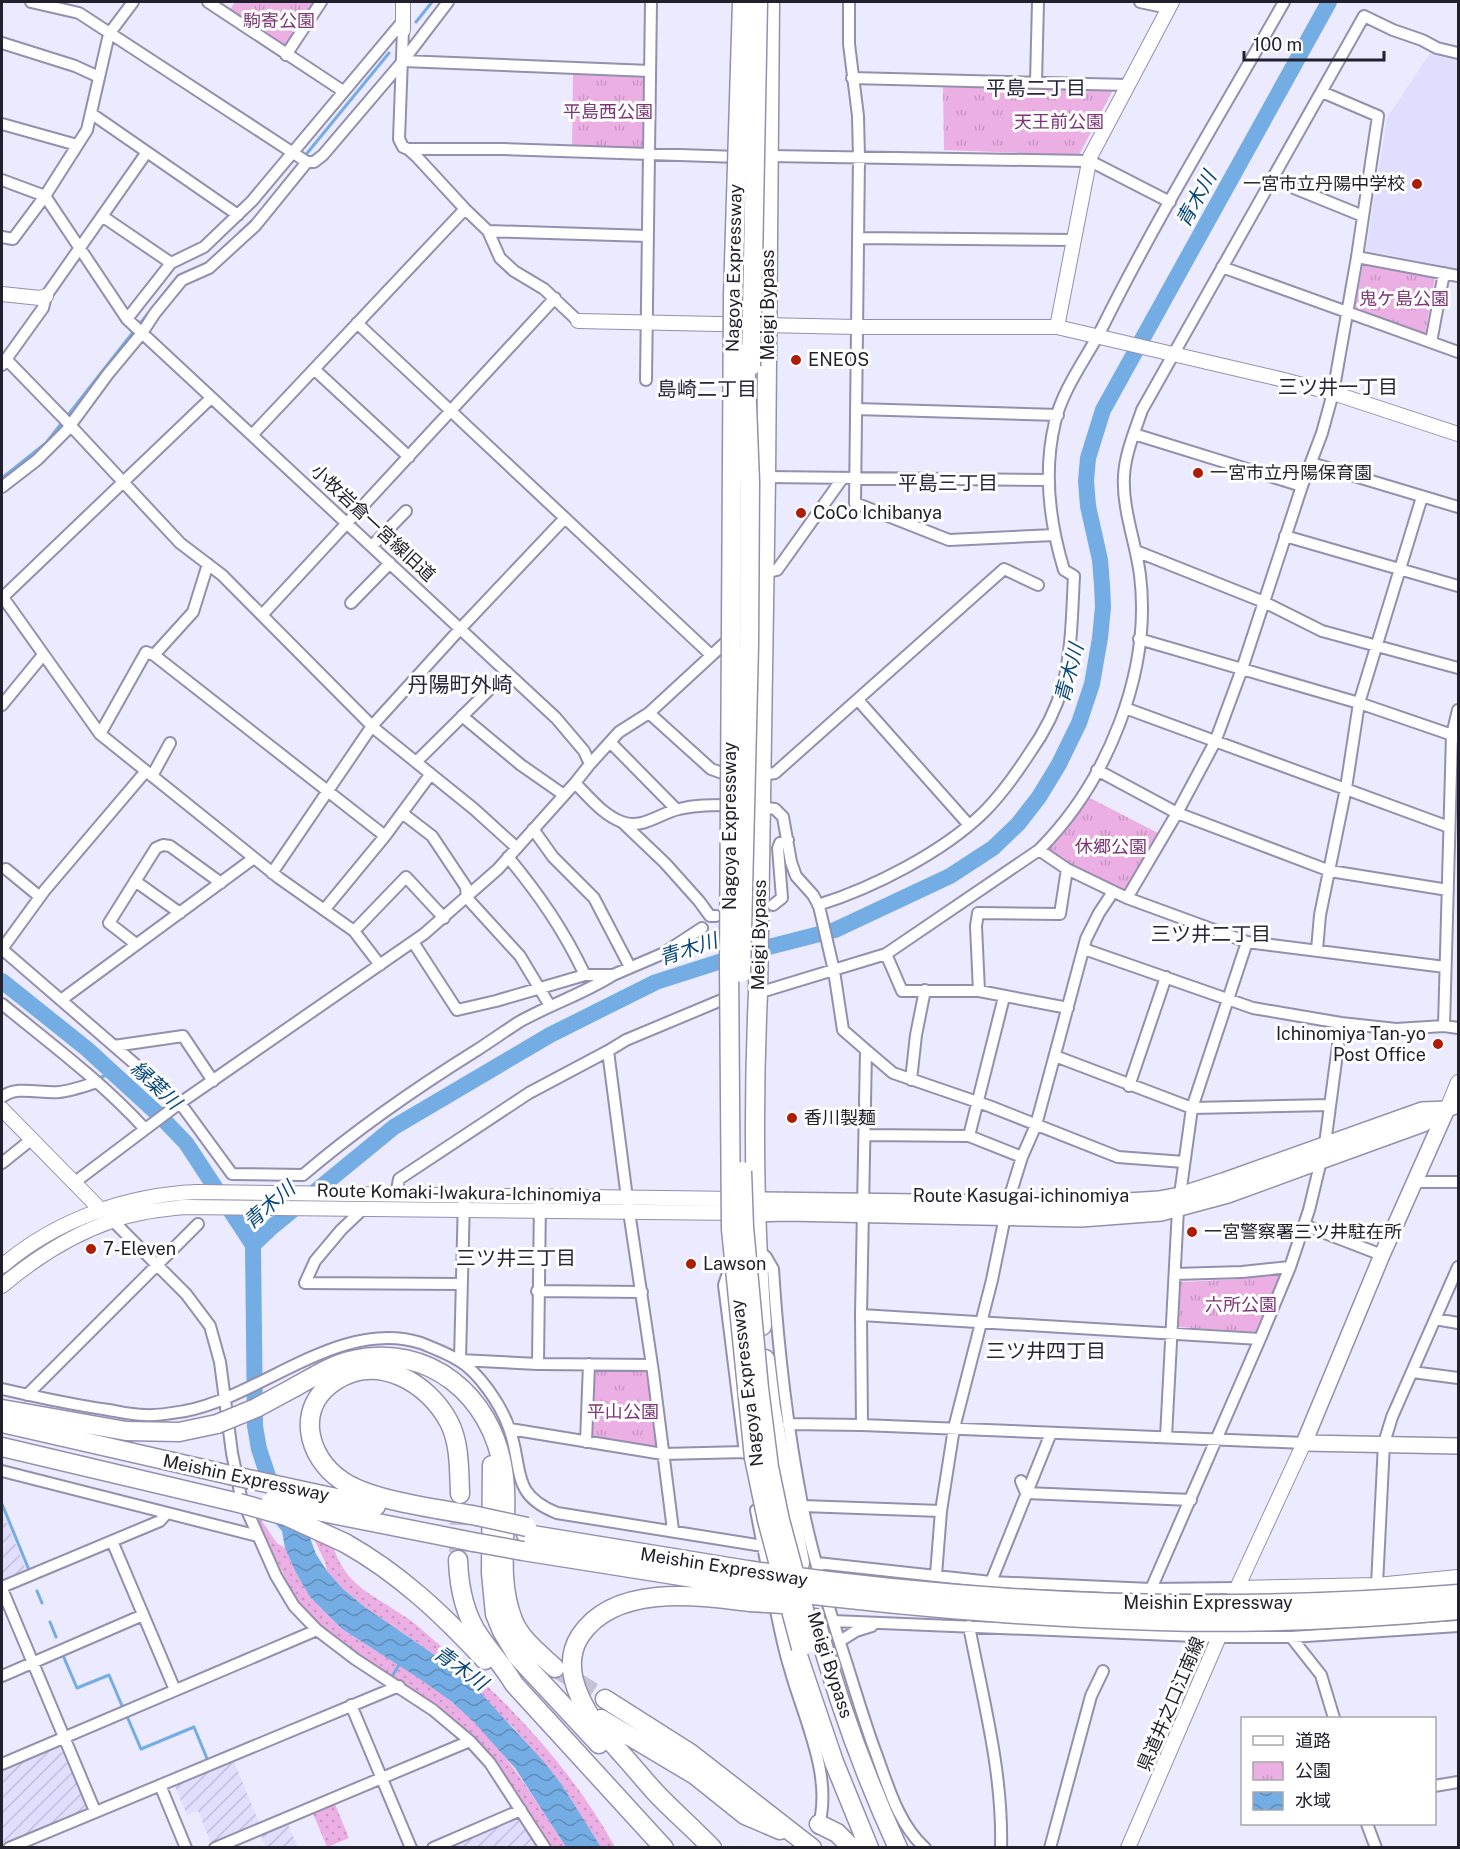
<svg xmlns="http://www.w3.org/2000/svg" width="1460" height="1849" font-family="'Public Sans','Noto Sans JP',sans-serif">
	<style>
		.built { fill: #e1ddfe }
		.industrial { fill: url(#industrial-furrows) }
		.grass { fill: url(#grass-dots) }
		.park { fill: url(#park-tufts) }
		.water { fill: url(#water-waves) }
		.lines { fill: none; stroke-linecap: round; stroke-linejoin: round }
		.stream { stroke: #74ace4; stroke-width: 3 }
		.river { stroke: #74ace4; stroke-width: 16 }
		.highway-tunnel { stroke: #c4c2d4; stroke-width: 18; stroke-dasharray: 18 9; stroke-linecap: butt }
		.street-casing { stroke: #938fae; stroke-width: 14 }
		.secondary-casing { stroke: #938fae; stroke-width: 16 }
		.primary-casing { stroke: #938fae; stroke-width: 18 }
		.highway-casing { stroke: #938fae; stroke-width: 21 }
		.street { stroke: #fff; stroke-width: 10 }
		.secondary { stroke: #fff; stroke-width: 14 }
		.primary { stroke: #fff; stroke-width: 15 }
		.highway { stroke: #fff; stroke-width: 18 }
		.highway-bridge-casing { stroke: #938fae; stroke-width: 21; stroke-linecap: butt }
		.highway-bridge { stroke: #fff; stroke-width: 18 }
		.poi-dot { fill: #ac1d04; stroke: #fff; stroke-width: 2 }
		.labels { text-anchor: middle; stroke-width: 6; stroke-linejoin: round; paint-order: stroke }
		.park-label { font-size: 18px; fill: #7c3576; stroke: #fff }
		.poi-label { font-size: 18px; fill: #22202c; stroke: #fff; text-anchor: start }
		.street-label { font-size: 18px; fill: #22202c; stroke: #fff }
		.neighbourhood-label { font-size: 20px; fill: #29253e; stroke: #fff }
		.water-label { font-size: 20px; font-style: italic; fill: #07467a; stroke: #fff }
		.quarter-label { font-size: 21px; fill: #29253e; stroke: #fff }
	</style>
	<defs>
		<pattern id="industrial-furrows" width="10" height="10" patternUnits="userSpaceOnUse" patternTransform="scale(1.5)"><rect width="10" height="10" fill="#e1ddfe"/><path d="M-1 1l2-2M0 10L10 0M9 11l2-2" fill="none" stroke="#c1bdda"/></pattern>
		<pattern id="grass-dots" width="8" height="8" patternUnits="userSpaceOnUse" patternTransform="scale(1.5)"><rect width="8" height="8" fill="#ebafe3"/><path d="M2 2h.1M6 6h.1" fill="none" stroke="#c996c3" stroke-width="1.8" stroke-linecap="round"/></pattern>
		<pattern id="park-tufts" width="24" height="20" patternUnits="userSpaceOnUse" patternTransform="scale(1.5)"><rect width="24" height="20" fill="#ebafe3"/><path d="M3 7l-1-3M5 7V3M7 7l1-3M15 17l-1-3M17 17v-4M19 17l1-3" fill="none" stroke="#c996c3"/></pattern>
		<pattern id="water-waves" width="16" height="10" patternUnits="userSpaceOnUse" patternTransform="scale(1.5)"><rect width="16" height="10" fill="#74ace4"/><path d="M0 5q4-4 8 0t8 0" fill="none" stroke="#5f8cb9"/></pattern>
	</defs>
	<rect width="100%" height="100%" fill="#eceafe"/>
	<path class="built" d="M1432 50 1458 56V269L1366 250 1387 118Z"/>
	<path class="industrial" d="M2 1510 27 1572 6 1580 2 1578Z
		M59 1744 63 1746 89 1806 87 1812 2 1848V1767Z
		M233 1759 260 1825 212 1845 198 1811 187 1815 174 1784Z
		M516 1817 521 1818 540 1848H443Z
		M287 1822 298 1847H266L260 1833Z"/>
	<path class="grass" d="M258 1519 261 1520 277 1543 285 1548 295 1571 310 1597 342 1629C386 1658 435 1684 473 1721 511 1758 537 1803 566 1847H551L498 1767 463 1728 322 1628C290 1599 276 1557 258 1519Z
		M314 1539 334 1549C347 1587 374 1595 404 1616 416 1623 426 1634 436 1642 450 1654 465 1665 478 1677 532 1728 579 1782 615 1847H601L562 1785 513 1727 445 1662 366 1608 343 1589 327 1571 325 1562Z
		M334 1802 349 1838 327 1847 312 1811Z"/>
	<path class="park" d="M235 2H315L286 48 230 10Z
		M573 73 644 76 643 150 572 147Z
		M943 87 1113 90 1079 155 944 150Z
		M1363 264 1435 277 1425 335 1355 308Z
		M1088 797 1158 833 1124 894 1046 850 1062 835Z
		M1283 1273 1257 1332 1177 1327 1181 1282 1241 1279Z
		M649 1369 657 1448 592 1439 594 1370Z"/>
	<path class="water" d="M300 1511 316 1554 327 1571 343 1589 366 1608 445 1662 477 1689 545 1763 562 1785 601 1847H566L515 1768 474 1722 452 1702 420 1679 342 1629 310 1597 295 1571 285 1548 282 1531 268 1515Z"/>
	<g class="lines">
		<path class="stream" d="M416 22 432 2
			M304 157 389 53
			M240 232 255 218
			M138 326 178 276 204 265
			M2 478 46 443 134 331
			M101 1077 114 1073
			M2 1504 29 1570
			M37 1591 42 1603
			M50 1622 56 1637
			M62 1653 77 1688 109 1675 123 1708
			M393 1675 400 1663
			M126 1714 141 1749 194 1727 208 1761"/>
		<path class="river" d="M2 981 87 1049 159 1115 186 1143 253 1245
			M274 1494 259 1449 255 1426 253 1245 272 1227 394 1127 550 1035 656 982 753 951 835 930 950 876 993 848 1018 824 1039 797 1059 764 1079 723 1092 684 1100 638 1103 607 1102 585 1100 560 1088 506 1086 481 1088 458 1103 410 1329 2"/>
		<path class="highway-tunnel" d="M458 1552 460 1494
			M555 1668 605 1699"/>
		<defs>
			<path id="street" d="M31 2 79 13 307 162H314L323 155 403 61 448 2
				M208 2 343 91
				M849 2V44L858 116 859 158 855 503 949 540 1054 535
				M1140 2 1168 8
				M403 30 399 139 403 147 408 149 417 157 465 209 488 231 500 258 514 271 544 289 578 321
				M2 43 75 66 99 77
				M286 55 321 2
				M403 61 650 71
				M852 78 1128 85
				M1036 82 1038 2
				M92 114 238 215
				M2 124 77 145
				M408 149H504L739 157
				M769 156 1090 161 1170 202
				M1272 179 1363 216
				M2 180 45 196 127 319 556 718 584 751 590 764
				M102 216 171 263
				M488 231 648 236
				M2 237 13 239 45 196 87 130 109 34 133 2
				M858 238 1074 240
				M1357 257 1458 276
				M1222 267 1458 352
				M127 319 171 263 204 247 252 201 403 21
				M357 323 711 655
				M1431 342 1444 273
				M6 359 70 425 180 543 222 575 375 729 474 809 517 848
				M2 365 43 308 46 296 147 152
				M314 369 409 457
				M646 380 651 2
				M856 409 1058 415
				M1134 434 1302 486
				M252 435 465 209
				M1311 463 1458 507
				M766 477 1049 480
				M2 487 37 460 66 431 108 374 142 333 155 313 182 280 209 268 255 226 307 162
				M1285 536 1458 586
				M372 546 406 511
				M1136 551 1264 602 1322 631 1458 668
				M764 573 777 570 842 479
				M2 596 100 734 279 878 354 931 380 965
				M2 598 211 398
				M351 603 390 563
				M262 615 555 298
				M1139 639 1359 703 1458 737
				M154 655 193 612 208 564
				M858 700 969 825
				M2 705 43 655
				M1125 708 1449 827
				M649 713 711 769 725 774
				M462 716 521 765 564 795
				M100 734 146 652 154 655 385 836
				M610 742 676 809
				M416 762 507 672
				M1097 770 1177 813 1330 871 1448 890
				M762 775 775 773 1004 569 1038 585
				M152 776 170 743
				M575 783C589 797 603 815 622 822 642 830 660 813 679 809 695 805 710 805 726 805
				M760 807 775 809 783 817 791 862 796 876 813 895 819 906 834 971 843 1030 866 1050 861 1315 862 1425
				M402 813 432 836 466 887 467 898 520 956 550 1006
				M623 823 665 863 699 901 710 916H716
				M533 829 553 857 594 898 630 967
				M1039 850 1067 869 1127 898 1247 942 1445 967
				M508 857C540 896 563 929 585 975
				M6 869 40 897
				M272 873 372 726 460 629 565 518
				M135 881 180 913
				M1127 898 1177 813 1215 742 1242 669 1302 486 1322 433 1333 393 1357 257 1378 116 1322 92
				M773 905 782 898 778 848 780 843 788 840
				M818 905C873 888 943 852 984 812 1001 795 1016 774 1029 754 1044 733 1056 710 1063 685 1072 649 1072 612 1074 576L1064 570C1049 521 1043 472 1055 422 1063 388 1086 359 1102 328 1157 217 1223 110 1284 2
				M324 910 385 836 430 775
				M354 931 406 877 444 918
				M413 942 457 1010 496 1001 585 975H613L662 954 702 928
				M136 944 109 923 156 848 163 845 170 846 221 883
				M2 949 180 1103 232 1174 303 1175C358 1128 416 1088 477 1050 491 1041 505 1031 519 1022 549 1005 583 994 613 975
				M2 949 45 890 146 771
				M1084 949 1253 1008 1341 1023 1396 1029 1444 1026 1458 1028
				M1317 950 1320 915 1346 788 1359 703 1422 497
				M886 954 902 991H979L1068 1008
				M979 991 976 926 978 913 1060 914 1067 869
				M758 993 886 954 1039 850C1107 782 1152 672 1140 575 1136 543 1122 509 1124 476 1125 454 1135 431 1142 410L1364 16 1393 30 1422 40 1437 48 1458 53
				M61 1000 254 858
				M2 1004C51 1044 102 1082 145 1129
				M1444 1026 1452 735 1458 710
				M114 1046 183 1036 213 1081
				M866 1050 893 1073 989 1106 1118 1157 1184 1162
				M1055 1056 1192 1108 1330 1105
				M911 1080 916 1035 925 990
				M1129 1086 1166 977
				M2 1097C17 1085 41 1094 59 1092 71 1091 85 1086 97 1082
				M866 1135 969 1136 1022 1157
				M969 1136 1004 997
				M2 1163 32 1139
				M75 1182 180 1103 424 934 498 869 575 783 590 764 619 732 649 713 726 642
				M1415 1182H1458
				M396 1196 399 1179 529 1093 608 1051
				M363 1209 341 1230 315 1261 305 1283 461 1284
				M109 1217 186 1294 210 1326 220 1362 232 1453 241 1497 276 1576 294 1606 317 1630 355 1659 433 1710 470 1741 490 1763 545 1848
				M1304 1225 1382 1255
				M758 1250 766 1257 773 1269C778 1348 787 1426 802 1504 811 1550 825 1595 839 1640 851 1676 861 1712 874 1748 887 1782 897 1823 925 1848
				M730 1267 724 1285 745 1453
				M1175 1274 1242 1272 1290 1267
				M537 1291 642 1292
				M861 1315 1260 1339
				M1435 1319 1458 1323
				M460 1360 538 1364 652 1365
				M460 1360 464 1197
				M538 1364 540 1198
				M1412 1372 1458 1378
				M2 1389C37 1397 73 1405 109 1410 120 1412 133 1415 145 1415 157 1416 173 1413 185 1411 260 1397 341 1317 421 1343 433 1348 447 1353 458 1360 479 1372 501 1405 509 1428 524 1468 509 1494 557 1513L763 1546
				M27 1395 198 1224
				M788 1424 862 1425 1304 1443
				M510 1429 663 1454 745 1452
				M1166 1437 1178 1209 1192 1108 1247 942
				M586 1442 589 1364
				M2 1471 258 1536
				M1021 1481 1026 1493 1191 1500
				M803 1506 941 1511
				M756 1510 769 1577
				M673 1530 653 1372 627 1198 608 1051 626 1040 724 999
				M112 1541 175 1690
				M817 1563 991 1582 1151 1589 1237 1588
				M936 1575 941 1511 954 1428 992 1280 1008 1202 1022 1157 1036 1125 1086 939 1099 913 1113 892
				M991 1582 1051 1433
				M1377 1585 1384 1443 1392 1417 1458 1267
				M2 1587 160 1521 166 1514
				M2 1589 95 1811
				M1151 1589 1260 1339 1290 1267 1309 1210 1325 1144 1341 1023
				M774 1601C779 1624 783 1647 790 1669 803 1717 834 1777 818 1828
				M833 1621 1219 1637H1291L1458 1626
				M969 1626C983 1700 1003 1772 1001 1848
				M1291 1637 1321 1675 1334 1718
				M840 1641 856 1631 872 1626
				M2 1676 143 1615
				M351 1705 411 1848
				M2 1764 317 1630
				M160 1785 186 1848
				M1434 1786 1458 1782
				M1367 1824 1376 1848
				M9 1848 399 1686
				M215 1848 470 1741
				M433 1848 521 1810
				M1050 1848 1091 1696 1103 1671"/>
			<path id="secondary" d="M403 30V2
				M2 294 40 298 46 296
				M578 321 857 327H1057L1280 379 1333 393 1458 434
				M1057 327 1090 157 1172 2
				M2 1109 101 1210
				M1447 1109 1458 1082
				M2 1266C56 1220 126 1195 197 1192L739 1199
				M2 1286C34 1259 71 1235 112 1221 135 1212 160 1210 184 1207L738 1213
				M1237 1588 1377 1585 1458 1577
				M1128 1848 1219 1637 1237 1588 1304 1443"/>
			<path id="primary" d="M1447 1109 1382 1255 1304 1443 1458 1446
				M756 1200 1081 1204 1159 1199 1180 1195 1223 1181 1422 1110 1447 1109 1458 1105
				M756 1214 787 1213 1081 1219 1161 1213 1228 1195 1321 1161 1423 1124 1444 1110"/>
			<path id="highway" d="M762 1326C754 1215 753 1104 758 993L766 477 770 2
				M765 1359 771 1408 800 1563
				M295 1387C313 1377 333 1364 353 1360 429 1343 492 1396 503 1470 511 1519 494 1572 513 1620 521 1640 540 1654 555 1668
				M2 1409 126 1431 179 1432 217 1424
				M2 1423 230 1475
				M2 1447 239 1503
				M492 1465 491 1573 495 1614 502 1631 517 1656 599 1744
				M460 1494C459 1470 460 1443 449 1422 428 1382 377 1353 335 1381 295 1407 307 1457 341 1480 370 1501 440 1509 477 1516
				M322 1495 376 1506
				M322 1512 473 1542
				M526 1534 747 1570
				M345 1543C400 1574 442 1614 485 1660
				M523 1551 750 1587
				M458 1560C459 1588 464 1614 480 1637 491 1653 504 1667 514 1684L664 1848
				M815 1618C836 1696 864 1774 898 1848
				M790 1632 834 1762 869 1848
				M605 1699 690 1753 812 1848
				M601 1719 695 1775 745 1815 780 1830
				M819 1824 837 1833 852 1848
				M712 1848C694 1829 674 1812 656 1793 644 1780 632 1765 620 1752 612 1742 601 1732 593 1721 577 1696 562 1664 580 1636 614 1584 696 1595 750 1602"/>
		</defs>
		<use href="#street" class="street-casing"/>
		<use href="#secondary" class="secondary-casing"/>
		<use href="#primary" class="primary-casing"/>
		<use href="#highway" class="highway-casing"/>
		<use href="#street" class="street"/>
		<use href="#secondary" class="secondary"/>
		<use href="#primary" class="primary"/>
		<use href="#highway" class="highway"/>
		<defs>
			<path id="highway-bridge" d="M742 2 733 296 729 964 731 1229 754 1458 767 1520 801 1648
				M751 366 758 2
				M741 973 749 645 750 482 745 353
				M742 1171 744 1227 759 1388 769 1467 780 1520 813 1643
				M217 1424 256 1408 295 1387
				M230 1475 322 1495
				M271 1501 322 1512
				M239 1503 286 1516 345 1543
				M477 1516 527 1527
				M473 1542 523 1551
				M747 1570C982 1605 1222 1613 1458 1594
				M750 1587C886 1605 1022 1617 1158 1621 1258 1624 1359 1619 1458 1610
				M750 1602 799 1605"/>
		</defs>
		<use href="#highway-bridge" class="highway-bridge-casing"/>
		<use href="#highway-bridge" class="highway-bridge"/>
	</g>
	<g class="poi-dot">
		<circle cx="1417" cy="184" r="6"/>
		<circle cx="796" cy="360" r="6"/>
		<circle cx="1198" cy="473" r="6"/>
		<circle cx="801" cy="513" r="6"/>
		<circle cx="1438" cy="1044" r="6"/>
		<circle cx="792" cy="1118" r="6"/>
		<circle cx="1192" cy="1232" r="6"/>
		<circle cx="91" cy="1249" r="6"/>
		<circle cx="691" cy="1264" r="6"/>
	</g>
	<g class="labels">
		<g class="park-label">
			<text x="279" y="27">駒寄公園</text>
			<text x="608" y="118">平島西公園</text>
			<text x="1059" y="128">天王前公園</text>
			<text x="1404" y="305">鬼ケ島公園</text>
			<text x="1111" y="853">休郷公園</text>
			<text x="1241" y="1311">六所公園</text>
			<text x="623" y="1418">平山公園</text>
		</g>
		<g class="poi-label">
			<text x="1405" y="190" text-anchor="end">一宮市立丹陽中学校</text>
			<text x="808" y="366">ENEOS</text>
			<text x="1210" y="479">一宮市立丹陽保育園</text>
			<text x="813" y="519">CoCo Ichibanya</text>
			<text x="1426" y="1040" text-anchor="end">Ichinomiya Tan-yo<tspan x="1426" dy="21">Post Office</tspan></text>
			<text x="804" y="1124">香川製麺</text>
			<text x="1204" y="1238">一宮警察署三ツ井駐在所</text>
			<text x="103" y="1255">7-Eleven</text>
			<text x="703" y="1270">Lawson</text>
		</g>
		<g class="street-label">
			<text transform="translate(734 268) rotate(-89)" y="6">Nagoya Expressway</text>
			<text transform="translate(768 305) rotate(-90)" y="6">Meigi Bypass</text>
			<text transform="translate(373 523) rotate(43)" y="6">小牧岩倉一宮線旧道</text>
			<text transform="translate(730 826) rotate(-90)" y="6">Nagoya Expressway</text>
			<text transform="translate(759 935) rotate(-89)" y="6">Meigi Bypass</text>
			<text transform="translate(459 1193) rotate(1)" y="6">Route Komaki-Iwakura-Ichinomiya</text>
			<text x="1021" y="1202">Route Kasugai-ichinomiya</text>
			<text transform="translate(747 1383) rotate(-97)" y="6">Nagoya Expressway</text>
			<text transform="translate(246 1478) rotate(12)" y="6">Meishin Expressway</text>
			<text transform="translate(724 1567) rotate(9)" y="6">Meishin Expressway</text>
			<text x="1208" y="1609">Meishin Expressway</text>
			<text transform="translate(830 1665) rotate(72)" y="6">Meigi Bypass</text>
			<text transform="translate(1171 1704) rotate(-67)" y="6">県道井之口江南線</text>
		</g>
		<g class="neighbourhood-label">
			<text x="1036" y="95">平島二丁目</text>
			<text x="1338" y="394">三ツ井一丁目</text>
			<text x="707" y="396">島崎二丁目</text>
			<text x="948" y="490">平島三丁目</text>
			<text x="1211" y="941">三ツ井二丁目</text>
			<text x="516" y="1265">三ツ井三丁目</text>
			<text x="1046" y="1358">三ツ井四丁目</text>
		</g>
		<g class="water-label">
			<text transform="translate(1196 199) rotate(-61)" y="7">青木川</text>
			<text transform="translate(1069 673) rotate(-75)" y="7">青木川</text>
			<text transform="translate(688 949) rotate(-18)" y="7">青木川</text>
			<text transform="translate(156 1085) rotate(43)" y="7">縁葉川</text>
			<text transform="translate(269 1205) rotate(-41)" y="7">青木川</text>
			<text transform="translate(461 1668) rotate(36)" y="7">青木川</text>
		</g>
		<g class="quarter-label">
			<text x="460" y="692">丹陽町外崎</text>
		</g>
	</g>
	<rect width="1460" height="1849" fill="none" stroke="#22202c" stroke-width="6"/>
	<rect x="1241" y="1717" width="195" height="108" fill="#ffffff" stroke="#a7a6ab" stroke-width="1.5"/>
	<rect x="1253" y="1736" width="30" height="9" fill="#ffffff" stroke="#a7a6ab" stroke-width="1.5"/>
	<text x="1295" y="1747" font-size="18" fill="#22202c">道路</text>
	<rect x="1253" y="1762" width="30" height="18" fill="url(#park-tufts)" stroke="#a7a6ab" stroke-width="1.5"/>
	<text x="1295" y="1777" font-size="18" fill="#22202c">公園</text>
	<rect x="1253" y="1792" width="30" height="18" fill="url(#water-waves)" stroke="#a7a6ab" stroke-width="1.5"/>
	<text x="1295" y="1807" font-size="18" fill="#22202c">水域</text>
	<path d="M1244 51v9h140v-9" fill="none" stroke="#22202c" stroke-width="3"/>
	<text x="1253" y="51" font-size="18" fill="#22202c" stroke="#ffffff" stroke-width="4.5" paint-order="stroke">100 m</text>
</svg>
